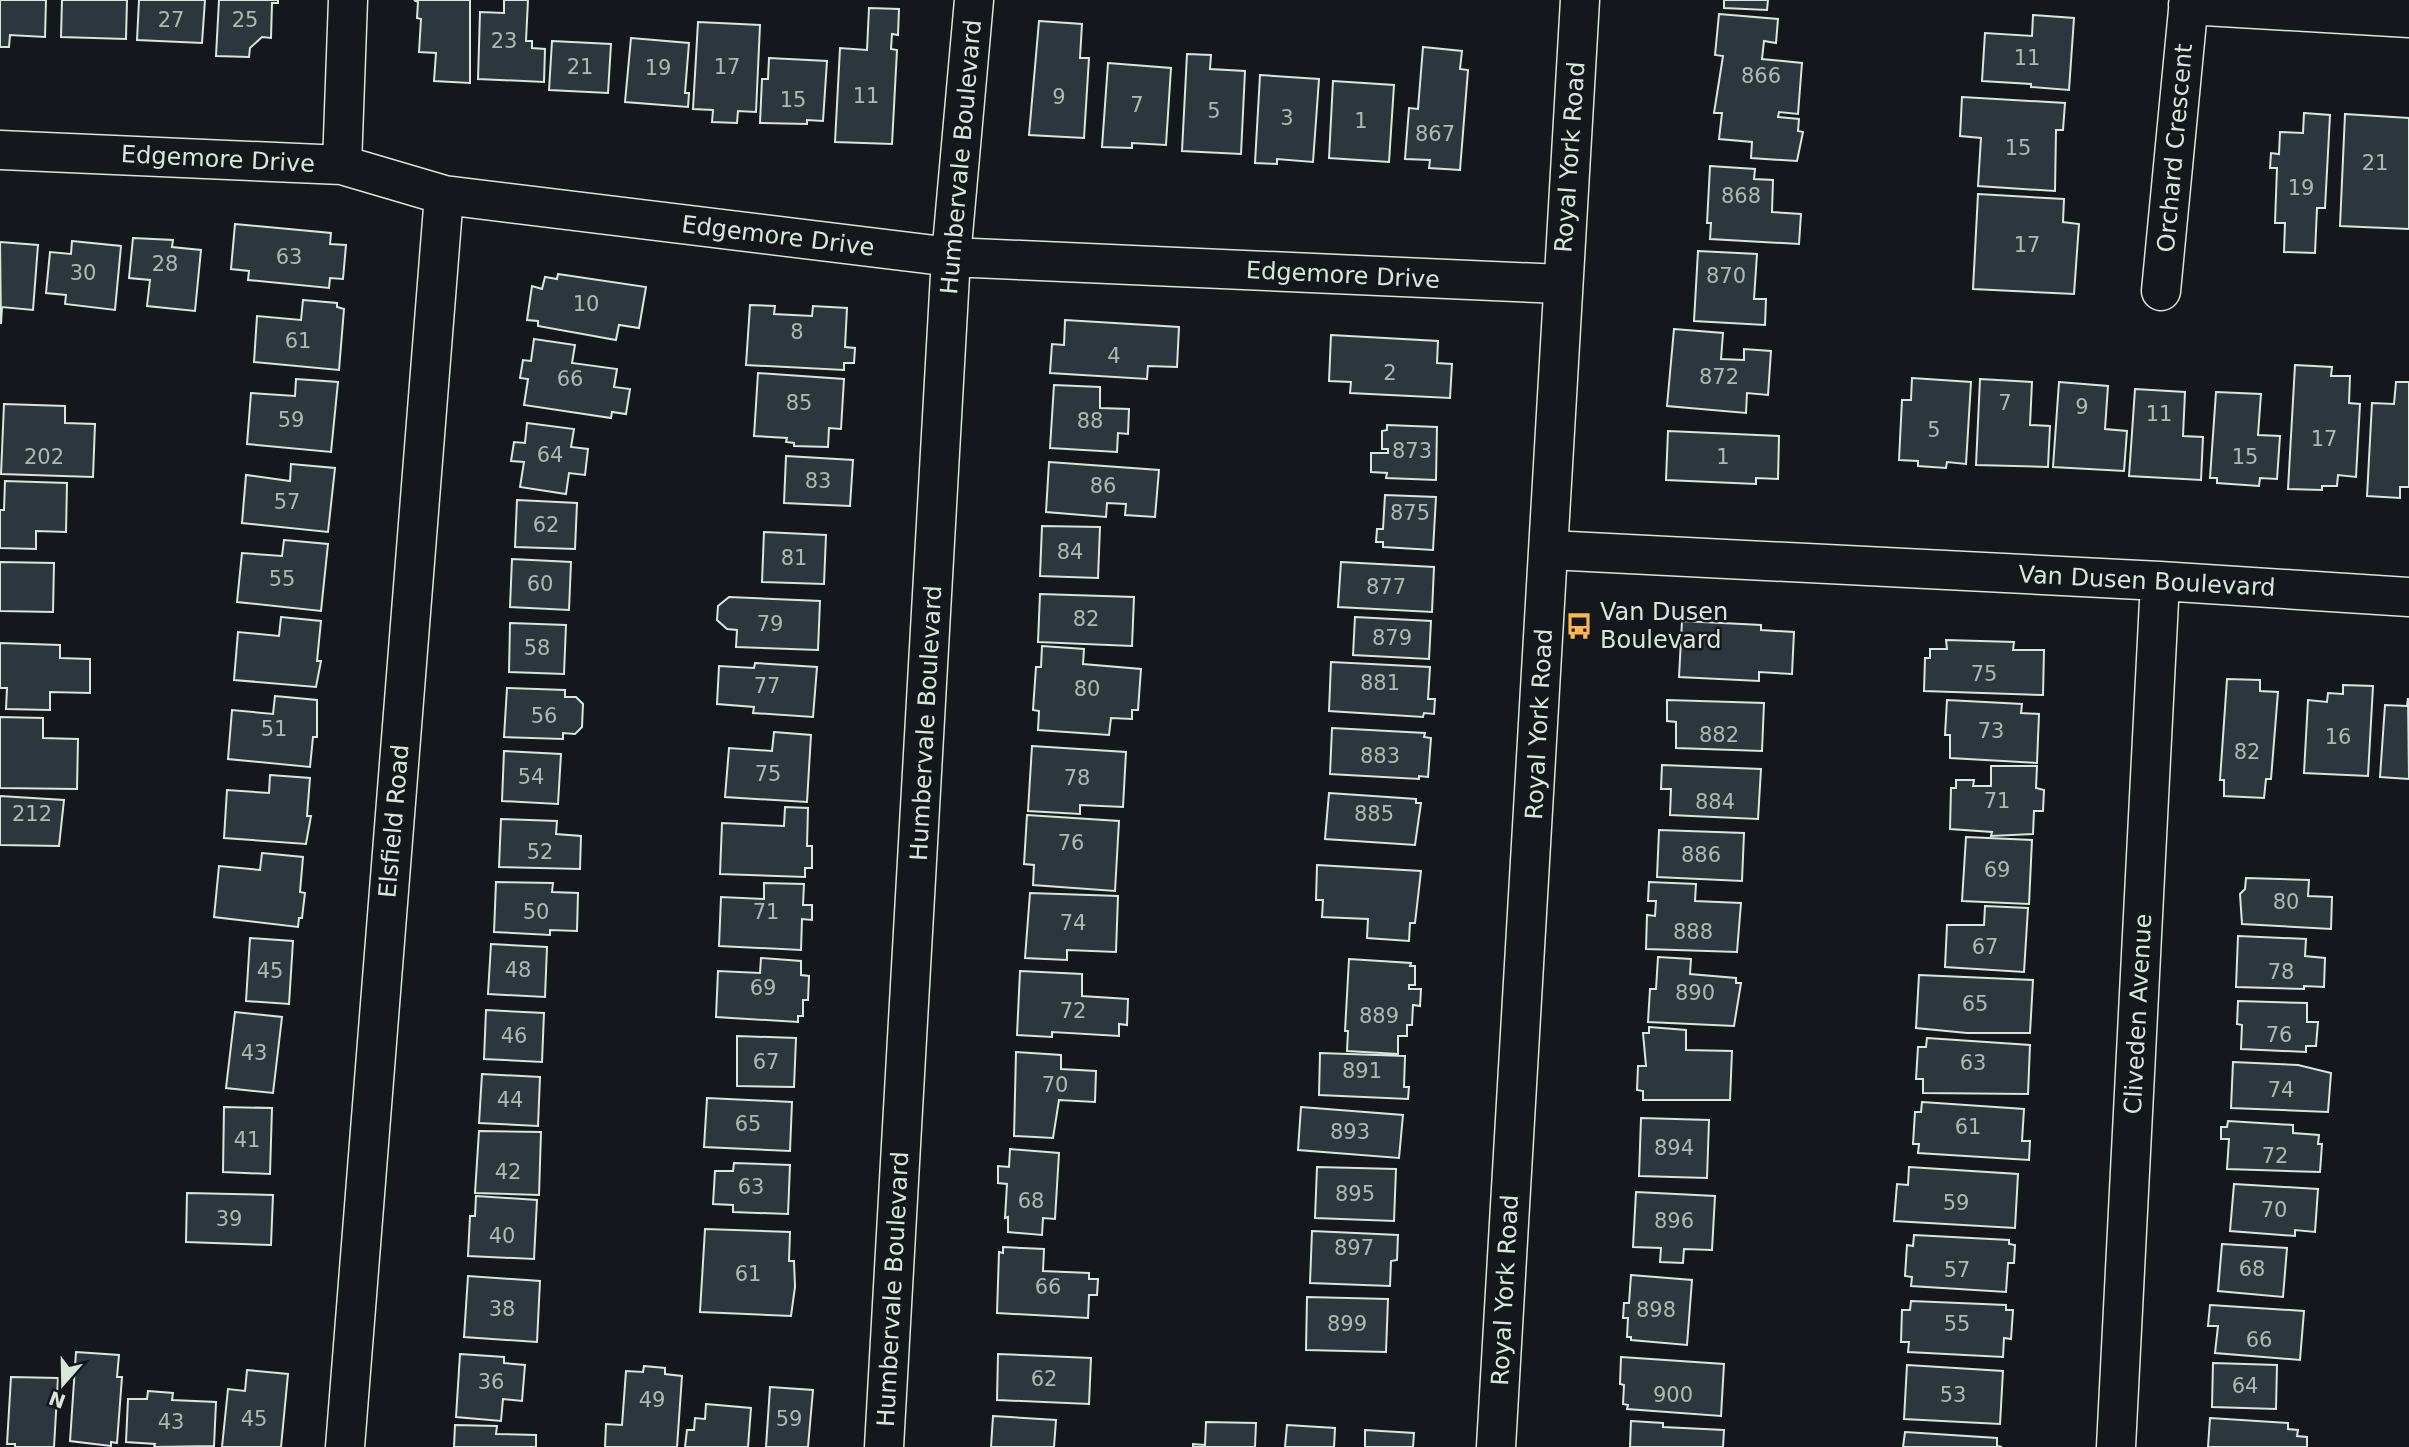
<svg xmlns="http://www.w3.org/2000/svg" width="2409" height="1447" font-family="'DejaVu Sans',sans-serif">
	<style>
		.building { fill: #2c363c; stroke: #d8e6dc; stroke-width: 2 }
		.lines { fill: none; stroke-linecap: round; stroke-linejoin: round }
		.minor-casing { stroke: #d8e6dc; stroke-width: 41 }
		.major-casing { stroke: #d8e6dc; stroke-width: 41 }
		.minor { stroke: #14181c; stroke-width: 38 }
		.major { stroke: #14181c; stroke-width: 38 }
		.labels { text-anchor: middle; stroke-width: 5; stroke-linejoin: round; paint-order: stroke }
		.number-label { font-size: 21px; fill: #adbab4 }
		.street-label { font-size: 24px; fill: #d8e6dc; stroke: #14181c }
		.poi-label { font-size: 24px; fill: #d8e6dc; stroke: #14181c; text-anchor: start }
	</style>
	<rect width="100%" height="100%" fill="#14181c"/>
	<path class="building" d="M0 0H46L45 37 10 35 9 47H0Z
		M62 0H127L126 39 61 37Z
		M139 0H205L202 43 137 40Z
		M219 0H278V3H272L271 38 262 37 250 48 249 57 216 56Z
		M414 0H470V83L434 81 436 53 419 52 421 19 417 18 418 2Z
		M504 0H528L526 41H532V48L545 49 544 82 478 79 480 12 504 13Z
		M1724 0H1768L1767 10 1724 8Z
		M869 8 899 9 898 35 892 34 891 49 897 50 892 144 835 142 840 48 867 50Z
		M1719 14 1778 19 1776 43 1764 41 1762 59 1802 63 1798 114 1779 112 1778 117 1799 119 1798 131 1803 132 1797 161 1751 158 1752 142 1719 139 1722 113H1714L1723 56 1715 55Z
		M2033 15 2074 18 2069 90 2031 87V84L1982 81 1985 33 2032 36Z
		M1039 21 1082 24 1080 58H1089L1084 138 1029 135Z
		M698 22 760 25 756 112 738 111 737 123 712 122 713 110 693 109Z
		M631 38 689 43 685 93H689L688 107 625 102Z
		M552 41 611 44 608 93 549 90Z
		M1423 47 1462 51 1460 69 1468 70 1460 170 1429 168 1430 160 1405 159 1409 108 1418 109Z
		M1187 54 1211 55 1210 69 1245 71 1241 154 1182 151Z
		M769 58 827 61 823 121 807 120V124L760 123 762 79H768Z
		M1108 63 1171 68 1166 145 1132 143V148L1102 147Z
		M1260 75 1319 79 1313 162 1277 159V164L1255 163Z
		M1333 81 1394 85 1389 162 1329 158Z
		M1962 97 2065 103 2063 130H2056L2055 191 1978 186 1981 138 1960 136Z
		M2304 113 2330 115 2325 208H2317L2315 253 2284 252 2285 223H2275L2277 168H2270L2271 153 2279 154 2280 132 2303 133Z
		M2345 114 2409 118V229L2340 226Z
		M1710 166 1755 169 1754 179 1773 180 1772 212 1801 214 1799 244 1710 239 1711 223H1707Z
		M1978 194 2064 199 2063 222 2079 224 2074 294 1973 289Z
		M235 224 331 233 330 244 346 245 343 279 330 278 329 288 248 280 249 271 231 269Z
		M133 238 173 240 172 247 201 250 195 311 147 306 150 280 129 278Z
		M72 241 121 246 115 310 65 304 66 295 46 293 50 252 71 254Z
		M0 242 38 245 33 310 2 307 1 324Z
		M1698 251 1757 254 1754 299H1766L1765 325 1694 321Z
		M558 274 646 287 639 328 619 325 616 340 538 326V321L527 320 532 286 542 289 545 277 557 279Z
		M303 300 337 303V307L344 309 339 370 254 362 257 316 301 320Z
		M750 305 775 306 774 314 812 316 813 306 847 308 845 347 855 348 854 363H844V370L746 365Z
		M1065 320 1179 327 1177 367 1148 366 1147 379 1050 373 1052 344 1064 345Z
		M1674 329 1723 333 1721 359 1744 360V349L1771 351 1768 395 1747 393 1746 413 1667 406Z
		M1331 335 1438 341 1437 363 1452 364 1450 398 1350 393 1351 382 1329 381Z
		M534 339 575 345 572 363 617 369 614 387 630 389 626 414 612 412 611 418 524 405 528 379 520 378 523 360 531 361Z
		M2295 365 2332 367 2331 376H2350L2349 403 2360 404 2356 477 2338 475 2337 486H2322V490L2288 489Z
		M758 373 844 379 841 429 829 428 828 447 794 446V443L786 442 787 438 754 436Z
		M1912 378 1971 382 1966 464 1947 462 1946 468 1918 466V461L1899 460 1902 400H1911Z
		M296 379 338 382 331 452 247 444 251 393 295 396Z
		M1980 379 2032 382 2030 425 2050 426 2048 467 1976 465Z
		M2059 382 2108 386 2105 429 2127 431 2124 471 2053 467Z
		M2396 382H2409V487H2400V498L2367 496 2372 403 2394 404Z
		M1054 385 1100 387V408L1129 409 1128 434 1118 433 1117 452 1050 448Z
		M2135 389 2185 392 2183 436 2203 437 2201 480 2129 476Z
		M2216 392 2261 394 2258 435 2280 436 2277 479 2260 478 2259 486 2217 483V478H2210Z
		M4 404 65 406V423L95 424 93 477 1 474Z
		M527 423 574 429 571 447 588 449 585 475 569 473 566 494 520 487 524 462 511 461 514 442 525 443Z
		M1387 425 1437 427 1436 480 1386 478 1387 473 1371 472V453H1388V449H1382V431L1387 430Z
		M1668 431 1779 436 1778 479 1756 478V484L1666 480Z
		M786 456 853 460 850 506 784 503Z
		M1049 462 1159 470 1155 517 1125 515 1126 504 1107 503 1106 517 1046 512Z
		M291 464 335 468 328 532 242 523 246 475 290 481Z
		M5 481 67 483 66 532 36 531V549L0 548V510H4Z
		M1385 495 1436 497 1433 550 1383 547V542H1376L1377 529H1383Z
		M517 500 577 503 575 549 515 547Z
		M1042 526 1100 527 1098 578 1040 576Z
		M764 532 826 535 824 584 762 582Z
		M284 540 328 544 321 611 237 602 242 553 282 556Z
		M512 559 571 562 569 610 510 607Z
		M0 562 54 563 53 612 0 611Z
		M1341 562 1434 567 1432 612 1338 607Z
		M1040 594 1134 597 1132 646 1038 642Z
		M729 597 820 601 818 650 736 647 737 630 727 629 717 620 718 606Z
		M281 617 321 621 317 661H321L316 687 234 680 238 632 279 636Z
		M1355 617 1431 621 1429 659 1353 655Z
		M1682 621 1761 625V630L1794 632 1792 674 1759 672V681L1679 677Z
		M510 623 566 625 564 674 509 672Z
		M1946 640 2014 642 2013 650H2044L2043 695 1924 691 1925 658H1930V649H1947Z
		M0 643 60 645V658L90 659V693L50 692V710L6 709 7 688H0Z
		M1042 646 1084 649 1083 664 1141 669 1138 710H1132V719L1111 718 1109 735 1038 730 1039 711 1033 710 1036 667H1041Z
		M1331 662 1430 667 1428 699H1435L1434 714 1424 713 1423 717 1329 711Z
		M755 663 817 667 813 717 753 713 754 707 717 704 719 666 754 668Z
		M2227 679 2260 680V691L2278 692 2271 779H2266L2264 798 2224 796V780H2220Z
		M2343 685 2373 686 2368 776 2304 773 2308 700 2327 702 2328 693 2343 694Z
		M507 688 565 690V697H576L583 704 582 727 575 734 563 733V739L504 737Z
		M275 696 317 700V737H313L310 767 228 759 232 710 273 714Z
		M2408 698 2409 779 2380 777 2385 705 2407 706Z
		M1667 700 1764 703 1762 751 1676 748V722L1667 721Z
		M1947 700 2022 704 2021 713 2039 714 2037 763 1950 758V735H1945Z
		M0 717 43 718V738L78 739 77 789 0 788Z
		M1332 728 1425 733 1424 737 1431 738 1428 777 1419 776V779L1330 774Z
		M774 732 811 735 807 802 725 797 729 748 772 751Z
		M1032 746 1126 752 1123 807 1080 805V814L1028 811Z
		M504 751 561 754 558 804 502 801Z
		M1662 765 1761 769 1758 819 1670 815 1671 789H1661Z
		M1991 766H2037L2036 788 2044 790 2043 811H2034L2033 834 1991 836 1992 832 1950 829 1951 788H1956V780H1974L1973 786H1991Z
		M270 775 310 778 307 816H311L306 844 224 838 227 790 269 793Z
		M1329 793 1416 799V803H1421L1415 845 1325 839Z
		M0 796 64 800 59 846 0 845Z
		M785 807 808 808 807 846H812V868H805V877L720 874 722 823 784 826Z
		M1027 815 1119 821 1115 891 1033 885 1034 865 1024 864Z
		M501 819 557 821 556 834 581 836 580 869 499 867Z
		M1659 830 1744 833 1742 881 1657 877Z
		M1966 837 2032 840 2029 904 1962 901Z
		M262 853 303 857 300 892 305 893 302 918H299L298 927 214 917 219 866 260 870Z
		M1317 865 1421 871 1415 923H1410L1409 941 1367 938 1368 919 1322 917 1323 900H1316Z
		M2246 878 2309 880 2308 896 2332 897 2331 929 2242 924 2240 894 2245 889Z
		M496 882 553 883 552 892 578 893 577 931 550 930V935L494 932Z
		M1649 882 1696 884 1695 901 1741 903 1737 952 1646 949 1647 915 1655 916 1656 901H1648Z
		M764 883 804 884 803 905H812V920L802 919 801 950 719 946 721 897 764 899Z
		M1030 893 1118 896 1116 952 1067 950V960L1025 958Z
		M1985 906 2028 908 2024 972 1945 967 1947 925H1984Z
		M2238 936 2306 939 2305 956 2325 958 2324 987 2304 986V989L2236 987Z
		M250 938 293 941 289 1004 246 1001Z
		M491 944 547 947 545 997 488 994Z
		M1658 957 1691 959 1690 974 1736 978V983H1741L1734 1026 1648 1022 1650 989H1656Z
		M761 958 801 961V975L809 976 808 1000H803V1016H798V1022L716 1017 718 971 760 973Z
		M1349 959 1411 963 1410 966H1415V985H1409V989H1421L1420 1006 1413 1005 1412 1025H1407V1036H1398V1054L1347 1051 1348 1031H1345Z
		M1020 971 1082 974V996L1128 999 1127 1025 1119 1024V1036L1052 1032V1037L1017 1035Z
		M1919 975 2033 980 2030 1033H1967L1916 1028Z
		M2238 1001 2307 1003V1022H2318L2316 1046H2306V1052L2241 1049 2242 1025 2237 1024Z
		M486 1010 544 1013 542 1062 484 1059Z
		M235 1012 282 1017 273 1093 226 1088Z
		M1649 1027 1686 1030V1050L1732 1051 1730 1100H1643V1091L1637 1090 1638 1066H1646L1643 1033H1649Z
		M737 1036 796 1038 794 1087 737 1086Z
		M1927 1038 2030 1045 2028 1094 1923 1093V1079H1916L1918 1047H1926Z
		M1016 1052 1061 1055V1069L1096 1071 1095 1102 1059 1100 1053 1138 1014 1136Z
		M1320 1053 1405 1056 1404 1087H1409L1408 1099 1319 1095Z
		M2233 1062 2298 1065 2331 1073 2328 1112 2231 1108Z
		M482 1074 540 1077 538 1126 479 1123Z
		M707 1098 792 1102 790 1151 704 1147Z
		M1922 1102 2024 1109 2022 1141H2030L2029 1160 1918 1153 1919 1144H1913L1915 1112H1921Z
		M224 1107 272 1108 270 1174 223 1172Z
		M1301 1107 1403 1115 1399 1158 1298 1150Z
		M1641 1118 1709 1120 1707 1178 1639 1176Z
		M2228 1121 2293 1125V1133L2319 1135 2318 1144H2322L2320 1172 2227 1169 2229 1139H2221V1127H2227Z
		M479 1131 541 1132 539 1195 475 1193Z
		M1010 1149 1059 1153 1055 1219 1043 1218 1042 1235 1008 1232V1217L1005 1218 1007 1184 998 1183V1166L1009 1167Z
		M734 1163 790 1165 788 1214 733 1212V1205L713 1204 715 1171H733Z
		M1317 1167 1396 1169 1394 1221 1315 1218Z
		M1909 1167 2018 1174 2015 1228 1894 1221 1897 1184 1908 1185Z
		M2234 1184 2318 1189 2315 1232 2295 1230V1236L2230 1231Z
		M1636 1192 1715 1196 1712 1250 1684 1249 1683 1263 1660 1262 1661 1248 1633 1247Z
		M187 1193 273 1195 271 1245 186 1242Z
		M476 1196 537 1200 534 1259 468 1256 470 1216H475Z
		M705 1229 790 1232 789 1261H794L795 1287 791 1316 700 1312Z
		M1312 1231 1398 1235 1397 1260 1391 1261 1390 1286 1310 1283Z
		M1914 1235 2009 1240V1244L2015 1245 2014 1263H2008L2006 1292 1911 1286 1912 1277 1905 1276 1907 1245 1913 1246Z
		M2222 1244 2287 1248 2283 1297 2218 1291Z
		M1003 1247 1044 1249 1043 1271 1089 1273V1279H1098L1097 1295H1089L1088 1318 997 1313 999 1252 1003 1253Z
		M1631 1275 1692 1280 1687 1345 1631 1340V1337H1627L1628 1318H1623L1624 1303H1629Z
		M468 1276 540 1281 537 1342 464 1337Z
		M1307 1297 1388 1299 1386 1352 1306 1350Z
		M1911 1301 2006 1305V1310H2013L2011 1339 2004 1338 2003 1357 1908 1352 1909 1342H1901L1902 1310H1910Z
		M2210 1305 2304 1311 2300 1360 2215 1353 2218 1326H2208Z
		M76 1352 119 1355 117 1377H122L117 1443 111 1442V1446L70 1441Z
		M460 1354 504 1357V1363L525 1365 522 1401 503 1399 501 1421 456 1417Z
		M998 1354 1091 1358 1089 1404 997 1400Z
		M1621 1357 1724 1364 1721 1416 1627 1409 1628 1405 1623 1404 1624 1385 1620 1384Z
		M2213 1363 2277 1365 2276 1409 2212 1407Z
		M1907 1365 2003 1371 2000 1424 1904 1419Z
		M644 1366 665 1368V1374L682 1376 677 1447H605L606 1424 622 1425 626 1371 643 1372Z
		M247 1370 288 1374 281 1447H222L228 1389 245 1391Z
		M11 1377 58 1378 54 1447H15V1444H7Z
		M770 1387 813 1390 808 1447H766Z
		M148 1391 173 1393 172 1400 216 1402 214 1446 154 1447 155 1444 126 1442 128 1399H147Z
		M706 1404 751 1408 748 1447H685L687 1430H694L695 1418 705 1419Z
		M993 1416 1056 1420 1054 1447H991Z
		M2210 1418 2288 1423V1429L2298 1430 2297 1436 2307 1437V1447H2208Z
		M1631 1421 1663 1423V1427L1724 1430 1723 1447H1630Z
		M1206 1422 1256 1423 1255 1447H1193V1444L1205 1445Z
		M455 1425 497 1426 496 1434 536 1435V1447H454Z
		M1287 1425 1335 1428 1334 1447H1285Z
		M1365 1430 1414 1433 1413 1447H1365Z
		M1905 1432 1997 1438V1446L2002 1447H1903Z"/>
	<g class="lines">
		<defs>
			<path id="minor" d="M2188 5 2409 18
				M0 150 342 165 444 195 951 257 1561 284
				M342 165 348 0
				M2161 291 2189 0
				M1550 550 2160 581 2409 597
				M345 1447 444 195
				M884 1447 951 257 974 0
				M2116 1447 2160 581"/>
			<path id="major" d="M1496 1447 1580 0"/>
		</defs>
		<use href="#minor" class="minor-casing"/>
		<use href="#major" class="major-casing"/>
		<use href="#minor" class="minor"/>
		<use href="#major" class="major"/>
	</g>
	<defs>
		<symbol id="bus-bare" viewBox="-9 -9 18 18"><path d="M-5-6H5V4H4V6H2V4H-2V6H-4V4H-5ZM-3.5-4V0h7V-4ZM-3.5 1.2v1.5H-2V1.2ZM2 1.2v1.5H3.5V1.2Z" fill="#ffb74d" stroke="#14181c" stroke-width="2.5" paint-order="stroke"/></symbol>
	</defs>
	<g fill-rule="evenodd">
		<use href="#bus-bare" x="1560" y="607" width="38" height="38"/>
	</g>
	<g class="labels">
		<g class="number-label">
			<text x="171" y="27">27</text>
			<text x="245" y="27">25</text>
			<text x="504" y="48">23</text>
			<text x="2027" y="65">11</text>
			<text x="580" y="74">21</text>
			<text x="727" y="74">17</text>
			<text x="658" y="75">19</text>
			<text x="1761" y="83">866</text>
			<text x="866" y="103">11</text>
			<text x="1059" y="104">9</text>
			<text x="793" y="107">15</text>
			<text x="1137" y="112">7</text>
			<text x="1214" y="118">5</text>
			<text x="1287" y="125">3</text>
			<text x="1361" y="128">1</text>
			<text x="1435" y="141">867</text>
			<text x="2018" y="155">15</text>
			<text x="2375" y="170">21</text>
			<text x="2301" y="195">19</text>
			<text x="1741" y="203">868</text>
			<text x="2027" y="252">17</text>
			<text x="289" y="264">63</text>
			<text x="165" y="271">28</text>
			<text x="83" y="280">30</text>
			<text x="1726" y="283">870</text>
			<text x="586" y="311">10</text>
			<text x="797" y="339">8</text>
			<text x="298" y="348">61</text>
			<text x="1114" y="363">4</text>
			<text x="1390" y="380">2</text>
			<text x="1719" y="384">872</text>
			<text x="570" y="386">66</text>
			<text x="799" y="410">85</text>
			<text x="2005" y="410">7</text>
			<text x="2082" y="414">9</text>
			<text x="2159" y="421">11</text>
			<text x="291" y="427">59</text>
			<text x="1090" y="428">88</text>
			<text x="1934" y="437">5</text>
			<text x="2324" y="446">17</text>
			<text x="1412" y="458">873</text>
			<text x="550" y="462">64</text>
			<text x="44" y="464">202</text>
			<text x="1723" y="464">1</text>
			<text x="2245" y="464">15</text>
			<text x="818" y="488">83</text>
			<text x="1103" y="493">86</text>
			<text x="287" y="509">57</text>
			<text x="1410" y="520">875</text>
			<text x="546" y="532">62</text>
			<text x="1070" y="559">84</text>
			<text x="794" y="565">81</text>
			<text x="282" y="586">55</text>
			<text x="540" y="591">60</text>
			<text x="1386" y="594">877</text>
			<text x="1086" y="626">82</text>
			<text x="770" y="631">79</text>
			<text x="1392" y="645">879</text>
			<text x="537" y="655">58</text>
			<text x="1984" y="681">75</text>
			<text x="1380" y="690">881</text>
			<text x="767" y="693">77</text>
			<text x="1087" y="696">80</text>
			<text x="544" y="723">56</text>
			<text x="274" y="736">51</text>
			<text x="1991" y="738">73</text>
			<text x="1719" y="742">882</text>
			<text x="2338" y="744">16</text>
			<text x="2247" y="759">82</text>
			<text x="1380" y="763">883</text>
			<text x="768" y="781">75</text>
			<text x="531" y="784">54</text>
			<text x="1077" y="785">78</text>
			<text x="1997" y="808">71</text>
			<text x="1715" y="809">884</text>
			<text x="32" y="821">212</text>
			<text x="1374" y="821">885</text>
			<text x="1071" y="850">76</text>
			<text x="540" y="859">52</text>
			<text x="1701" y="862">886</text>
			<text x="1997" y="877">69</text>
			<text x="2286" y="909">80</text>
			<text x="536" y="919">50</text>
			<text x="766" y="919">71</text>
			<text x="1073" y="930">74</text>
			<text x="1693" y="939">888</text>
			<text x="1985" y="954">67</text>
			<text x="518" y="977">48</text>
			<text x="270" y="978">45</text>
			<text x="2281" y="979">78</text>
			<text x="763" y="995">69</text>
			<text x="1695" y="1000">890</text>
			<text x="1975" y="1011">65</text>
			<text x="1073" y="1018">72</text>
			<text x="1379" y="1023">889</text>
			<text x="2279" y="1042">76</text>
			<text x="514" y="1043">46</text>
			<text x="254" y="1060">43</text>
			<text x="766" y="1069">67</text>
			<text x="1973" y="1070">63</text>
			<text x="1362" y="1078">891</text>
			<text x="1055" y="1092">70</text>
			<text x="2281" y="1097">74</text>
			<text x="510" y="1107">44</text>
			<text x="748" y="1131">65</text>
			<text x="1968" y="1134">61</text>
			<text x="1350" y="1139">893</text>
			<text x="247" y="1147">41</text>
			<text x="1674" y="1155">894</text>
			<text x="2275" y="1163">72</text>
			<text x="508" y="1179">42</text>
			<text x="751" y="1194">63</text>
			<text x="1355" y="1201">895</text>
			<text x="1031" y="1208">68</text>
			<text x="1956" y="1210">59</text>
			<text x="2274" y="1217">70</text>
			<text x="229" y="1226">39</text>
			<text x="1674" y="1228">896</text>
			<text x="502" y="1243">40</text>
			<text x="1354" y="1255">897</text>
			<text x="2252" y="1276">68</text>
			<text x="1957" y="1277">57</text>
			<text x="748" y="1281">61</text>
			<text x="1048" y="1294">66</text>
			<text x="502" y="1316">38</text>
			<text x="1656" y="1317">898</text>
			<text x="1347" y="1331">899</text>
			<text x="1957" y="1331">55</text>
			<text x="2259" y="1347">66</text>
			<text x="1044" y="1386">62</text>
			<text x="491" y="1389">36</text>
			<text x="2245" y="1393">64</text>
			<text x="1673" y="1402">900</text>
			<text x="1953" y="1402">53</text>
			<text x="652" y="1407">49</text>
			<text x="254" y="1426">45</text>
			<text x="789" y="1426">59</text>
			<text x="171" y="1429">43</text>
		</g>
		<g class="street-label">
			<text transform="translate(2175 148) rotate(-85)" y="8">Orchard Crescent</text>
			<text transform="translate(961 157) rotate(-85)" y="8">Humbervale Boulevard</text>
			<text transform="translate(1570 157) rotate(-86)" y="8">Royal York Road</text>
			<text transform="translate(218 159) rotate(3)" y="8">Edgemore Drive</text>
			<text transform="translate(778 236) rotate(7)" y="8">Edgemore Drive</text>
			<text transform="translate(1343 275) rotate(3)" y="8">Edgemore Drive</text>
			<text transform="translate(2147 581) rotate(3)" y="8">Van Dusen Boulevard</text>
			<text transform="translate(926 723) rotate(-87)" y="8">Humbervale Boulevard</text>
			<text transform="translate(1539 724) rotate(-87)" y="8">Royal York Road</text>
			<text transform="translate(394 821) rotate(-85)" y="8">Elsfield Road</text>
			<text transform="translate(2138 1014) rotate(-87)" y="8">Cliveden Avenue</text>
			<text transform="translate(893 1289) rotate(-87)" y="8">Humbervale Boulevard</text>
			<text transform="translate(1505 1290) rotate(-87)" y="8">Royal York Road</text>
		</g>
		<g class="poi-label">
			<text x="1600" y="620">Van Dusen<tspan x="1600" dy="28">Boulevard</tspan></text>
		</g>
	</g>
	<g transform="translate(63 1384) rotate(200)" stroke="#14181c" stroke-width="5" paint-order="stroke">
	<path d="M0-5L12 26L0 18L-12 26Z" fill="#d8e6dc"/>
	<text y="-10" font-size="19" font-weight="bold" text-anchor="middle" fill="#d8e6dc">N</text>
	</g>
</svg>
